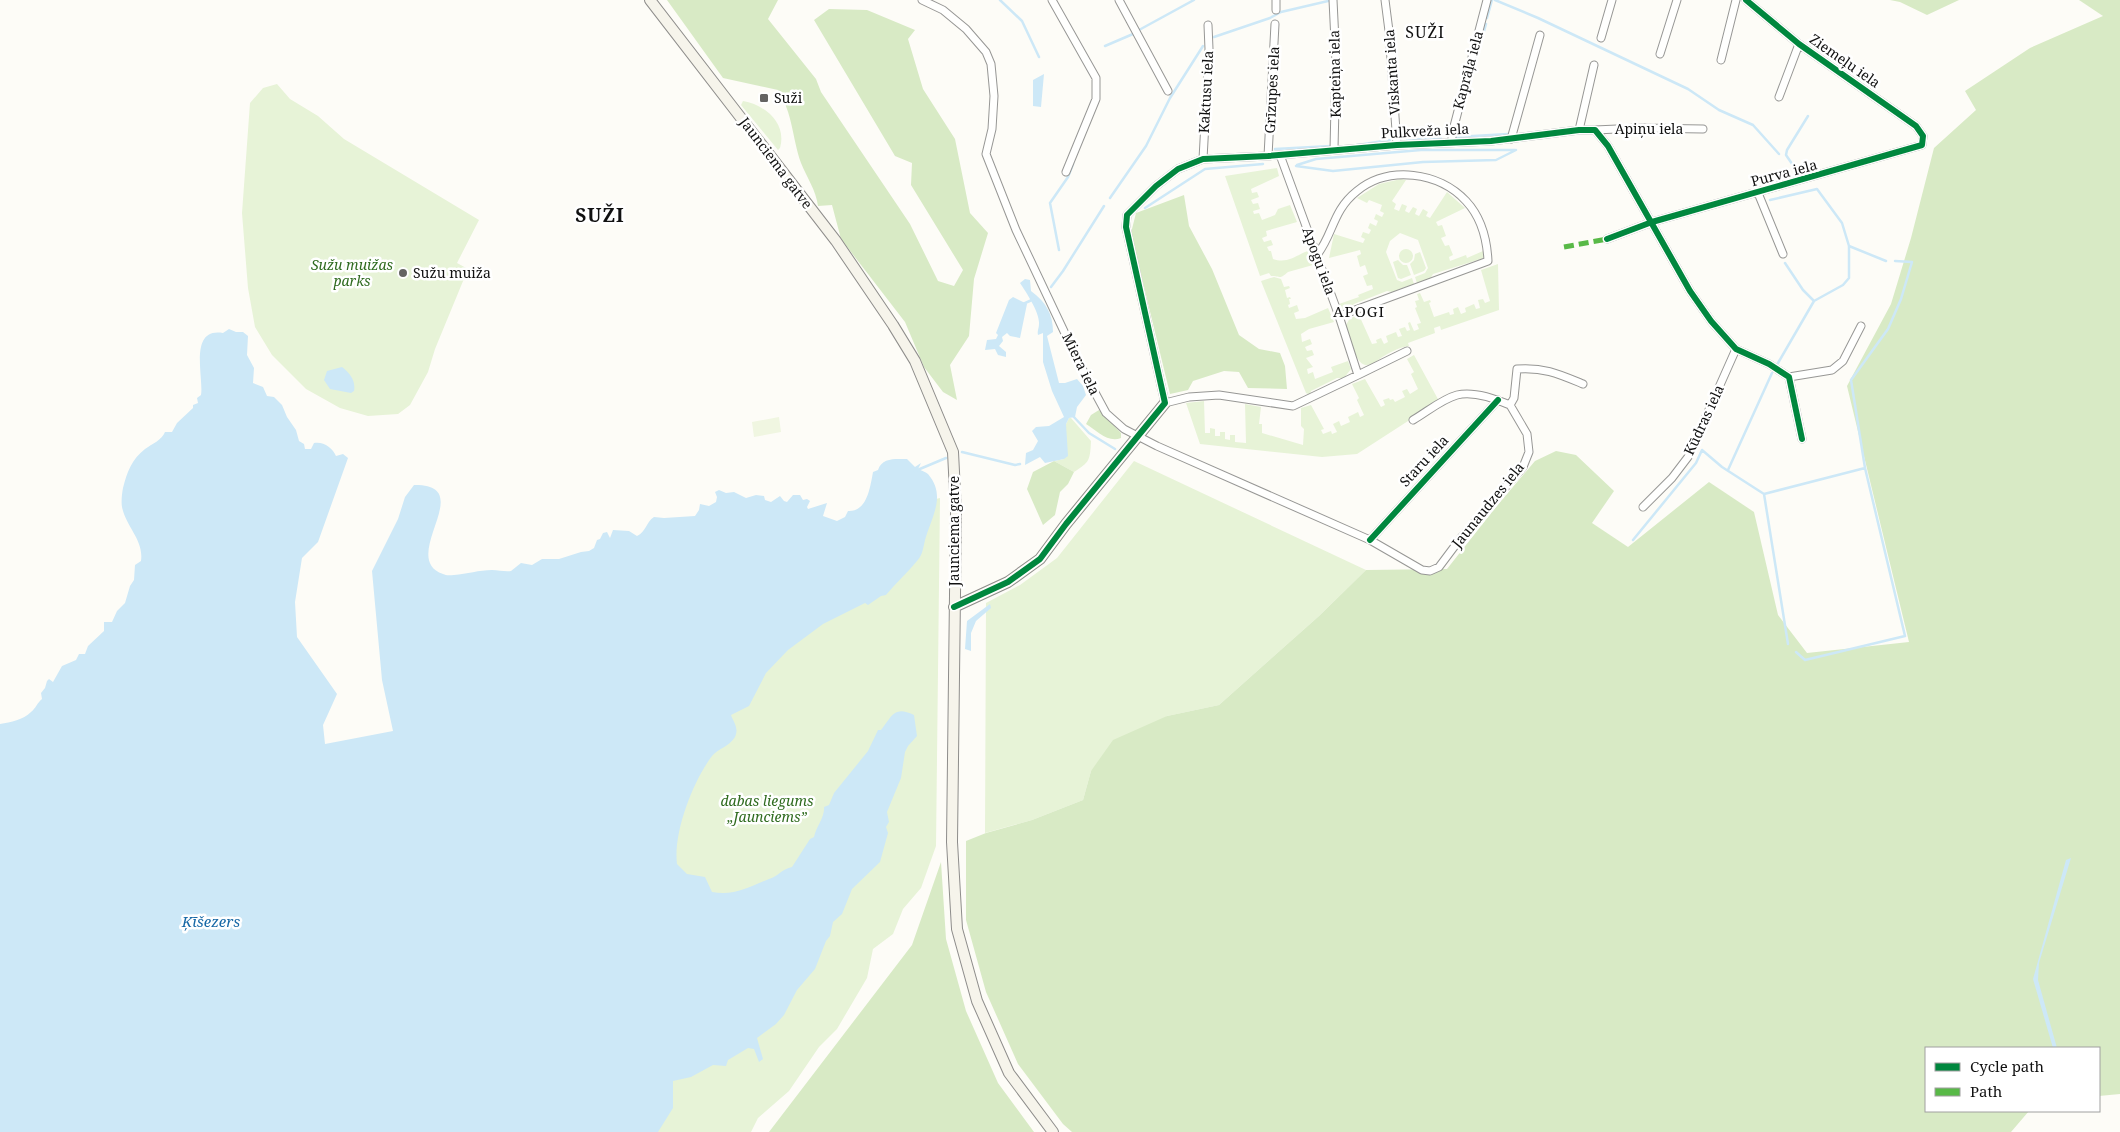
<svg xmlns="http://www.w3.org/2000/svg" width="2120" height="1132" font-family="'Noto Serif',serif">
	<style>
		.green { fill: #e7f3d7 }
		.forest { fill: #d8eac5 }
		.pitch { fill: #f0f6e1 }
		.water { fill: #cde8f7 }
		.lines { fill: none; stroke-linecap: round; stroke-linejoin: round }
		.stream { stroke: #cde8f7; stroke-width: 2.5 }
		.street-casing { stroke: #979795; stroke-width: 9 }
		.secondary-casing { stroke: #8e8d8b; stroke-width: 12 }
		.street { stroke: #fffffe; stroke-width: 7 }
		.secondary { stroke: #f6f4eb; stroke-width: 10 }
		.quiet { stroke: #58b947; stroke-width: 5; stroke-dasharray: 10 5; stroke-linecap: butt }
		.cycleway-casing { stroke: #fff; stroke-width: 9 }
		.cycleway { stroke: #00873e; stroke-width: 6 }
		.poi-dot { fill: #646362; stroke: #fff; stroke-width: 2 }
		.labels { text-anchor: middle; stroke-width: 5; stroke-linejoin: round; paint-order: stroke }
		.street-label { font-size: 14px; fill: #111; stroke: #fff }
		.poi-label { font-size: 14px; fill: #111; stroke: #fff; text-anchor: start }
		.park-label { font-size: 14px; font-style: italic; fill: #2f6b1f; stroke: #fff }
		.neighbourhood-label { font-size: 15px; letter-spacing: 1px; fill: #111; stroke: #fff }
		.water-label { font-size: 15px; font-style: italic; fill: #1768a6; stroke: #fff }
		.quarter-label { font-size: 16px; letter-spacing: 1px; fill: #111; stroke: #fff }
		.district-label { font-size: 19px; font-weight: bold; letter-spacing: 1px; fill: #111; stroke: #fff }
	</style>
	<rect width="100%" height="100%" fill="#fdfcf7"/>
	<path class="green" d="M277 84 290 99 318 116 344 139 479 220 457 263 468 269 435 349 428 372 410 405 398 414 368 416 340 408 306 389 272 355 255 327 248 288 242 213 250 103 263 88Z
		M743 101C766 105 787 124 780 148L778 150 741 105Z
		M1277 168 1279 176 1251 189 1252 193 1257 192 1259 197 1251 200 1253 204 1258 203 1260 209 1253 211 1254 214 1259 213 1262 220 1275 215 1278 209 1290 205 1297 222 1266 231 1267 236 1262 238 1264 242 1271 240 1273 245 1267 247 1269 251H1271L1273 259C1288 264 1296 255 1308 251L1313 265 1288 272C1279 280 1281 276 1271 276L1269 273 1260 276 1259 273 1225 176Z
		M1401 179 1406 180 1392 201 1396 204 1394 209 1399 211 1402 204 1407 206 1405 211 1409 213 1413 207 1417 209 1415 214 1419 216 1423 209 1428 212 1426 216 1430 218 1447 192 1465 208 1436 222 1438 226 1442 225 1446 236 1441 238 1445 246 1449 245 1453 255 1449 257 1450 261 1466 255 1467 258 1483 251 1484 258 1433 274 1430 279 1417 283 1415 277 1425 273 1428 268 1418 240 1400 233 1390 241 1386 252 1397 280 1402 282 1412 278 1414 284 1392 292 1387 291 1354 304 1351 307 1342 309 1339 304 1359 297 1358 295 1373 289 1372 285 1367 286 1363 276 1368 274 1365 265 1360 267 1357 256 1361 254 1360 250 1329 258 1334 234 1363 243 1365 239 1361 237 1363 232 1369 234 1371 230 1368 228 1370 223 1376 226 1378 221 1374 219 1376 214 1382 217 1384 213 1380 211 1382 205 1369 200 1367 203 1357 198 1379 184Z
		M1399 256a7 7 0 1 1 14 0a7 7 0 1 1-14 0Z
		M1420 252 1426 268 1424 271 1414 275 1410 264 1414 260 1415 254Z
		M1398 260 1403 265H1407L1411 275 1401 279 1398 278 1393 262Z
		M1498 264 1499 310 1441 330 1440 326 1434 328 1435 333 1408 343 1409 346C1401 347 1392 351 1384 356 1376 361 1366 372 1358 359 1353 351 1350 339 1346 330V325L1350 318 1359 315 1372 344 1377 343 1376 340 1381 338 1384 344 1388 342 1386 336 1396 332 1398 337 1402 336 1399 329 1405 327 1407 331 1410 330 1408 323 1410 322 1414 331 1419 329 1417 324 1421 323 1415 308 1417 307 1415 301 1419 300 1417 294 1420 293 1424 302 1430 300 1431 302 1429 303 1434 317 1449 312 1450 315 1454 314 1453 309 1458 307 1461 314 1466 312 1465 308 1474 304 1476 309 1480 308 1478 300 1483 299 1485 303 1490 301 1481 270Z
		M1274 277 1281 279 1284 287 1289 286 1290 288 1285 290 1287 298 1290 297 1291 299H1289L1290 304 1288 305 1289 308 1297 305 1299 311 1294 313 1296 319 1305 318 1328 308 1334 322 1309 329 1301 334 1302 342 1310 339 1312 344 1305 347 1307 351 1312 350 1314 355 1306 358 1313 367 1307 369 1308 374 1313 372 1315 379 1333 372 1331 367 1348 361 1351 369 1344 378H1337L1311 391 1310 395 1306 393 1261 281Z
		M1414 355 1439 401 1357 454 1322 457 1200 444 1186 403 1204 401 1205 433H1210V428L1215 429V436H1220V432H1225V439L1230 440V435H1235V442L1246 443 1245 404 1261 407 1259 424H1262V433L1303 445 1304 429 1301 426V408L1311 405 1324 429 1321 430 1323 434 1331 431 1332 434 1337 432 1333 424 1339 421 1341 426 1350 422 1348 417 1358 412 1360 417 1364 415 1357 400 1359 398 1352 384 1365 379 1381 407 1385 405 1383 400 1389 398 1390 400 1393 399 1395 402 1405 397 1402 391 1407 389 1410 394 1418 389 1411 374 1414 372 1407 359Z
		M1069 418H1071L1091 441C1090 460 1090 462 1074 472L1054 461 1064 459 1066 424Z
		M1134 461 1366 570 1319 616 1219 705 1167 716 1091 771 1083 800 1032 820 985 833 986 603 1020 585 1057 558Z
		M940 498 936 846 921 888 903 909 893 934 873 949 867 978 837 1029 819 1047 789 1091 758 1118 751 1132H576L586 841 907 506Z"/>
	<path class="forest" d="M667 0H778L768 19 816 79 821 92 910 224 938 281 954 286 963 270 911 185 912 163 895 156 814 20 829 9 867 10 915 30 908 39 923 89 955 139 970 213 988 233 974 279 969 336 950 365 957 400 943 392 924 367 905 322 841 239 832 205 818 206C816 190 807 178 801 163 792 137 793 114 778 90L723 78Z
		M1890 0H1959L1927 15 1900 2Z
		M2079 0H2120V1094L2099 1096V1048H1926V1111H2029L2011 1132H1072L1063 1124 1018 1064 986 992 966 920V841L986 833 1032 820 1083 800 1091 771 1113 740 1167 716 1219 705 1319 616 1366 570 1447 569 1496 507 1535 461 1556 451 1576 455 1614 491 1592 523 1628 547 1709 482 1754 512 1778 615 1807 653 1909 642 1847 386 1891 304 1911 238 1934 148 1976 110 1965 91 2030 48 2103 16Z
		M1184 195 1189 226 1212 269 1239 335 1259 349 1280 353 1285 366 1287 389 1248 388 1239 372 1224 371 1193 381 1188 390 1170 394 1131 233 1136 213Z
		M1099 410 1121 433V438C1108 443 1097 431 1086 424L1091 415Z
		M1054 461 1074 472 1068 484 1060 492 1055 515 1043 525 1027 489 1033 472Z
		M941 862 946 939 966 1011 998 1083 1034 1132H769L912 945Z"/>
	<path class="pitch" d="M779 417 781 432 754 437 752 422Z"/>
	<path class="water" d="M1044 74 1041 107 1033 106V80Z
		M1025 279 1030 280 1031 291C1046 302 1053 314 1053 332L1047 336 1059 383H1065L1077 379 1083 386 1086 395 1077 407 1075 417 1069 418 1066 424 1068 456 1064 459 1045 463 1040 457 1025 465 1026 453 1033 450 1038 441 1032 431 1036 427 1049 426 1064 417 1052 391 1043 362V333L1038 335C1037 330 1039 329 1039 324 1040 313 1026 292 1020 283Z
		M1013 297 1027 304 1020 338 1010 336 1007 333 1002 337 1003 341 999 346 1006 352V357L998 355 995 349 985 350 987 340 996 339 998 335 996 333 1009 300Z
		M229 329 236 332H243L248 336 247 355 254 368 253 383 263 387 267 396 274 397 282 405 287 417 296 430 299 441 304 444 305 449H311L314 443C323 441 333 448 336 456L343 454 348 458 318 542 302 558 295 602 297 637 337 694 323 725 325 744 393 731 382 680 372 571 398 519 405 497 414 485C480 484 397 558 443 574 447 576 450 575 454 575 467 574 479 570 492 570 499 570 505 572 511 571L521 563 532 565 542 559H559L581 552 589 551 594 548 597 540 600 539 603 533 607 532 610 538 613 530 629 531 637 536C646 532 646 522 654 517L664 518 695 516 699 510 700 504 709 506 716 502 717 497 715 492 719 490 726 493 734 492 746 498 756 495 764 496 765 500 771 502 780 496 784 501 787 502 793 495H800L803 500 807 499 810 501 807 507 808 509 827 503 823 516 837 521 845 517 848 511C867 512 870 488 873 472L878 470C882 457 896 459 907 459L915 467 921 463 918 469C922 471 926 472 928 474 947 496 931 518 925 540 923 548 923 554 917 561 907 573 896 583 886 595L881 596 868 605 865 603 823 624 788 650 766 673 749 706 731 715C734 723 739 728 735 737 729 747 719 748 712 756 693 781 673 833 677 864L687 874 705 877 712 892C735 896 748 887 769 879 779 876 780 870 792 867L810 839 814 837C816 827 825 817 824 807L829 805 834 793 868 751 878 730H881C892 716 894 705 914 715L917 736 908 746 905 752 901 778 887 812 889 822 886 827 888 833 880 862 852 889 842 914 833 922 830 936 826 941 815 969 797 990 784 1015 776 1024 757 1038 763 1059 759 1062 754 1049 748 1048 728 1060 726 1066 713 1065 691 1077 673 1081V1108L658 1132H0V724C11 722 23 720 31 712 36 708 37 703 42 699L41 693 45 688 47 681 49 679 53 682 62 666 76 660 79 654H85L88 646 104 631V622H112L117 611 125 603 130 586 134 580 135 565 141 561C144 540 126 527 122 507 121 502 122 493 123 488 127 472 132 459 145 449 152 444 162 440 165 432H172L177 423 193 408V405L198 403 197 398 201 395C204 378 188 327 223 333Z
		M342 367C350 373 356 381 354 391L351 393 330 389 324 380 327 371Z
		M990 604 991 608 976 621 971 633V651L965 649 967 621Z
		M2071 858 2039 963 2038 980 2057 1048H2053L2033 979 2066 860Z"/>
	<g class="lines">
		<path class="stream" d="M1000 0 1022 21 1039 57
			M1495 0 1538 18 1688 89 1719 110 1753 125 1779 154
			M1487 18 1492 0
			M1139 30 1194 0
			M1483 35 1486 24
			M1214 37 1270 18 1281 12 1328 1
			M1105 46 1133 34
			M1477 50 1480 44
			M1457 125 1456 137 1508 134
			M1407 140 1441 138
			M1351 146 1390 140
			M1275 149 1331 146
			M1297 165 1316 159 1421 150H1515
			M1296 166 1333 171 1423 162 1496 160 1516 150
			M1801 177 1786 155 1787 150 1808 116
			M1110 198 1146 146 1170 98 1203 46
			M1770 200 1817 189 1842 223 1849 246V278L1843 285 1814 301 1778 363
			M1145 208 1205 169 1263 164
			M1849 246 1886 261
			M1059 250 1050 203 1068 177 1073 164
			M1785 263 1803 290 1814 301
			M1051 287 1063 271 1104 206
			M1023 304 1034 299
			M1072 415 1089 433 1115 449
			M962 452 1015 465 1020 464
			M1728 470 1772 373
			M915 471 946 458
			M1764 494 1788 644
			M1633 540 1696 463 1702 450 1722 467 1764 494 1865 468 1851 380 1888 329 1901 299 1912 262 1895 261
			M1796 652 1805 660 1905 636 1865 468"/>
		<defs>
			<path id="street" d="M922 0 943 10 966 29 986 52 991 64 994 96 992 129 986 154 1016 230 1079 363 1106 413 1124 429 1157 446 1370 540 1422 570 1430 571 1439 567 1460 539 1523 467 1529 452 1527 434 1510 405C1496 399 1473 391 1457 395 1442 399 1427 412 1413 420
				M1052 0 1096 78V99L1066 172
				M1119 0 1168 91
				M1333 0 1336 62 1334 149
				M1385 0 1389 31 1397 145
				M1276 10V0
				M1601 38 1612 0
				M1660 54 1677 0
				M1721 60 1736 0
				M1779 97 1799 44
				M1579 130 1594 65
				M1595 130 1639 128 1703 129
				M1511 139 1540 35
				M1452 141V134L1487 0
				M1280 155 1339 316 1358 375 1293 406 1219 395 1189 397 1165 403 1126 227 1127 215 1156 186 1178 169 1203 159 1268 156 1397 145 1491 141 1579 130H1595L1608 146 1690 291 1711 321 1736 349 1769 364 1789 377 1802 439
				M1268 156 1275 24
				M1203 159 1209 49 1208 25
				M1758 193 1783 254
				M1607 239 1652 222 1922 145 1923 136 1916 126 1799 44 1746 0
				M1317 255C1334 233 1332 211 1357 191 1389 165 1439 172 1466 201 1481 217 1487 240 1488 261L1339 316
				M1358 375 1407 351
				M1789 377 1832 370 1843 361 1861 326
				M1510 405 1514 398 1517 369C1544 367 1559 374 1583 384
				M1643 507 1672 478 1688 457 1736 349
				M1370 540 1498 400"/>
			<path id="secondary" d="M650 0 836 241 893 325 915 361 953 452 956 512 952 842 957 929 977 1001 1009 1073 1053 1132
				M954 607 1008 582 1040 559 1066 524 1165 403"/>
		</defs>
		<use href="#street" class="street-casing"/>
		<use href="#secondary" class="secondary-casing"/>
		<use href="#street" class="street"/>
		<use href="#secondary" class="secondary"/>
		<path class="quiet" d="M1564 247 1607 239"/>
		<defs>
			<path id="cycleway" d="M1607 239 1652 222 1922 145 1923 136 1916 126 1799 44 1746 0
				M1370 540 1498 400
				M954 607 1008 582 1040 559 1066 524 1165 403 1126 227 1127 215 1156 186 1178 169 1203 159 1268 156 1397 145 1491 141 1579 130H1595L1608 146 1690 291 1711 321 1736 349 1769 364 1789 377 1802 439"/>
		</defs>
		<use href="#cycleway" class="cycleway-casing"/>
		<use href="#cycleway" class="cycleway"/>
	</g>
	<g class="poi-dot">
		<rect x="759" y="93" width="10" height="10" rx="2.5"/>
		<circle cx="403" cy="273" r="5"/>
	</g>
	<g class="labels">
		<g class="street-label">
			<text transform="translate(1845 61) rotate(35)" y="5">Ziemeļu iela</text>
			<text transform="translate(1468 70) rotate(-75)" y="5">Kaprāļa iela</text>
			<text transform="translate(1392 72) rotate(-94)" y="5">Viskanta iela</text>
			<text transform="translate(1335 74) rotate(-91)" y="5">Kapteiņa iela</text>
			<text transform="translate(1272 90) rotate(-87)" y="5">Grīzupes iela</text>
			<text transform="translate(1206 92) rotate(-87)" y="5">Kaktusu iela</text>
			<text x="1649" y="134">Apiņu iela</text>
			<text transform="translate(1425 131) rotate(-3)" y="5">Pulkveža iela</text>
			<text transform="translate(776 163) rotate(53)" y="5">Jaunciema gatve</text>
			<text transform="translate(1784 173) rotate(-15)" y="5">Purva iela</text>
			<text transform="translate(1319 261) rotate(70)" y="5">Apogu iela</text>
			<text transform="translate(1081 364) rotate(64)" y="5">Miera iela</text>
			<text transform="translate(1704 420) rotate(-65)" y="5">Kūdras iela</text>
			<text transform="translate(1424 461) rotate(-47)" y="5">Staru iela</text>
			<text transform="translate(1488 505) rotate(-51)" y="5">Jaunaudzes iela</text>
			<text transform="translate(954 531) rotate(-90)" y="5">Jaunciema gatve</text>
		</g>
		<g class="poi-label">
			<text x="774" y="103">Suži</text>
			<text x="413" y="278">Sužu muiža</text>
		</g>
		<g class="park-label">
			<text x="352" y="270">Sužu muižas<tspan x="352" dy="16">parks</tspan></text>
			<text x="767" y="806">dabas liegums<tspan x="767" dy="16">„Jaunciems”</tspan></text>
		</g>
		<g class="neighbourhood-label">
			<text x="1359" y="317">APOGI</text>
		</g>
		<g class="water-label">
			<text x="211" y="927">Ķīšezers</text>
		</g>
		<g class="quarter-label">
			<text x="1425" y="38">SUŽI</text>
		</g>
		<g class="district-label">
			<text x="600" y="222">SUŽI</text>
		</g>
	</g>
	<rect x="1925" y="1047" width="175" height="65" fill="#ffffff" stroke="#a0a0a0"/>
	<rect x="1935" y="1063" width="25" height="8" fill="#00873e" stroke="#a0a0a0"/>
	<text x="1970" y="1072" font-size="15" fill="#111111">Cycle path</text>
	<rect x="1935" y="1088" width="25" height="8" fill="#58b947" stroke="#a0a0a0"/>
	<text x="1970" y="1097" font-size="15" fill="#111111">Path</text>
</svg>
